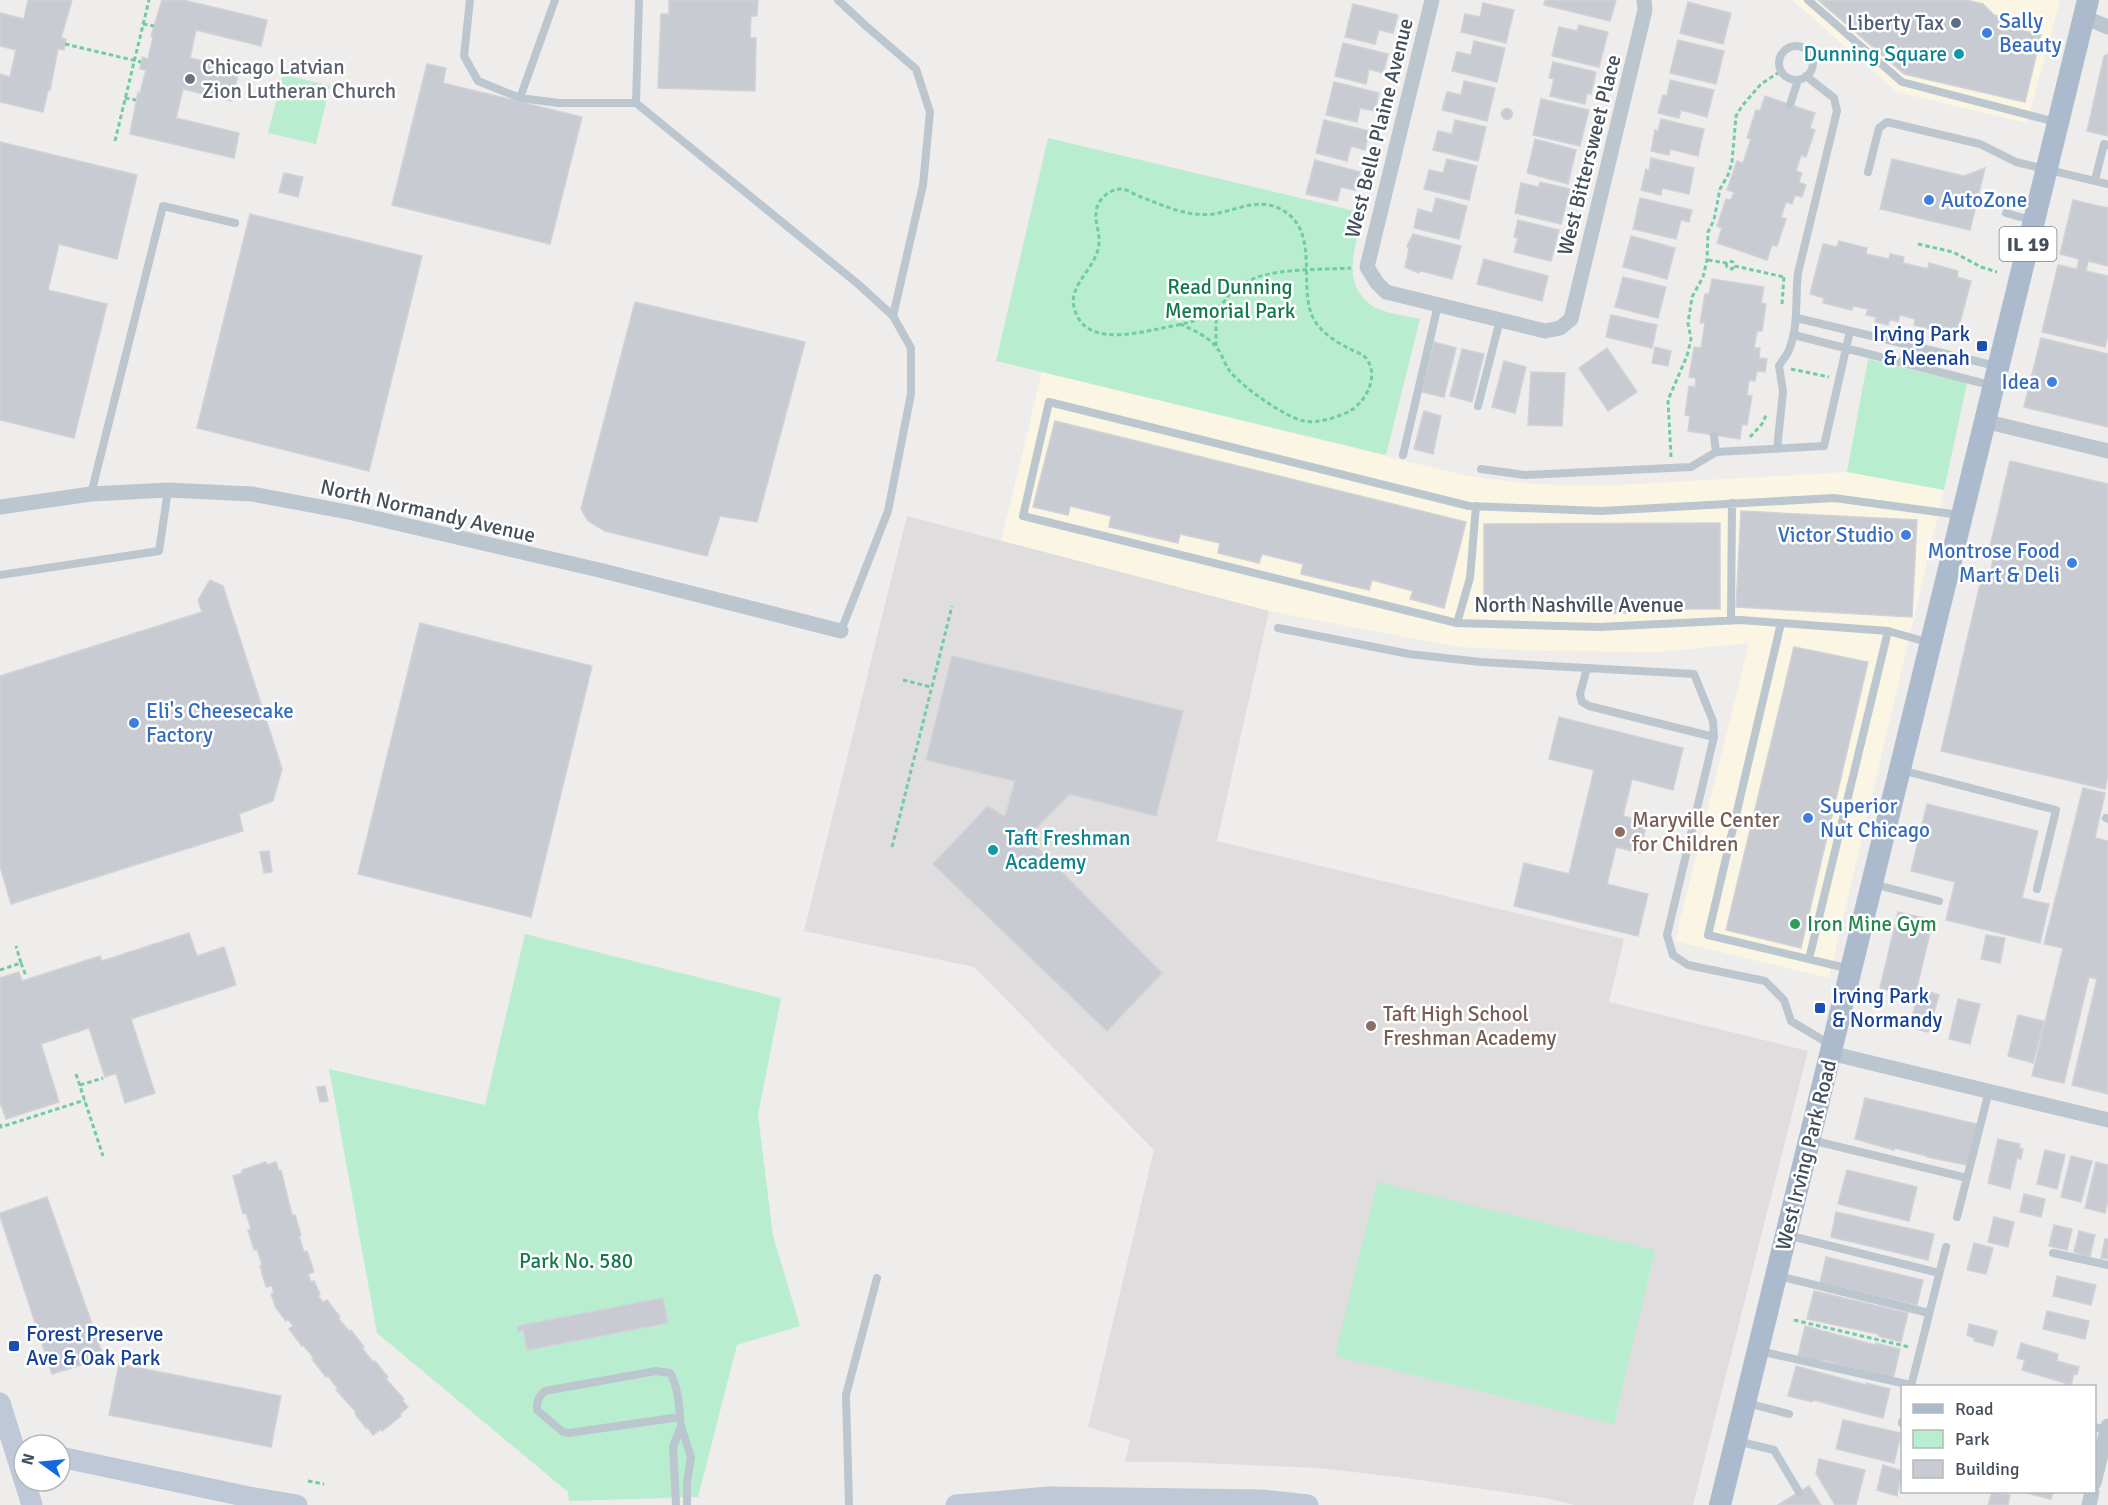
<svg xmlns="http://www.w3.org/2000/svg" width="2108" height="1505" font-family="Signika,sans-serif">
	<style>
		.commercial { fill: #fbf5e3 }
		.education { fill: #e0ddde }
		.green { fill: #b8eecf }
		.building { fill: #c8cbd1; stroke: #d0d2d8; stroke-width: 1.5 }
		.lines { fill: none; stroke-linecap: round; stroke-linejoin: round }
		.path { stroke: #70cca2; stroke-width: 3; stroke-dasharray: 4.5 3; stroke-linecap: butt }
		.lane { stroke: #bcc6cf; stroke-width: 8 }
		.street { stroke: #bcc6cf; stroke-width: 15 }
		.secondary { stroke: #bec8d6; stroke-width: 21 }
		.primary { stroke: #abbacc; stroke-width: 22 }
		.service-dot { fill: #5c6f8a; stroke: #fff; stroke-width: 2 }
		.shop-dot { fill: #3f7fe0; stroke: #fff; stroke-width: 2 }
		.culture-dot { fill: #0f9aa8; stroke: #fff; stroke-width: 2 }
		.worship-dot { fill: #6b7280; stroke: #fff; stroke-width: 2 }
		.transit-dot { fill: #1a4fb4; stroke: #fff; stroke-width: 2 }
		.education-dot { fill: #8d6e63; stroke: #fff; stroke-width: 2 }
		.leisure-dot { fill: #2e9e5b; stroke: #fff; stroke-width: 2 }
		.labels { text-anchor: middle; stroke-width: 5; stroke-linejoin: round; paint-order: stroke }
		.shield { fill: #fff; stroke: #7c848b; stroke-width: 1.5 }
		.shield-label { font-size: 20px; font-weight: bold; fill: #444f59 }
		.shop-label { font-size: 21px; fill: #366cbe; stroke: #fff; text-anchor: start }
		.service-label { font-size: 21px; fill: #4e5e75; stroke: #fff; text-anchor: end }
		.culture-label { font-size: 21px; fill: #0d838f; stroke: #fff; text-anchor: end }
		.worship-label { font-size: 21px; fill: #5b616d; stroke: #fff; text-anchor: start }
		.street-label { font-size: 21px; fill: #444f59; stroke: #fff }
		.park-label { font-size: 21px; fill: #157a4b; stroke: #fff }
		.transit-label { font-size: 21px; fill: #164399; stroke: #fff; text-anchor: start }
		.education-label { font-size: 21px; fill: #785e54; stroke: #fff; text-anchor: start }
		.leisure-label { font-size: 21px; fill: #27864d; stroke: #fff; text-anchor: start }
	</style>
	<rect width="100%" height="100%" fill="#efecec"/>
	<path class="commercial" d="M1792 0H2060L2027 123 1897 92Z
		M1042 372 1467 476 1530 484 1599 486 1847 472 1944 490 1829 978 1675 941 1749 643 1661 652 1545 651 1457 647 1269 611 1001 541Z"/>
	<path class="education" d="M907 516 1269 611 1217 841 1624 939 1609 1002 1808 1051 1693 1505H1575L1545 1498 1405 1478 1319 1468 1179 1462H1125L1130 1440 1088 1427 1154 1150 974 967 804 931Z"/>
	<path class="green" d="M283 74 330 86 316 144 268 133Z
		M1048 138 1363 213C1356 246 1339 284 1374 307 1384 313 1408 316 1420 319L1386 455 996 361Z
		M1868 359 1967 383 1944 490 1847 472Z
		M525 934 781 998 758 1115 773 1236 800 1326 737 1345 698 1497 569 1501 568 1492 377 1333 329 1069 485 1105Z
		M1377 1182 1655 1250 1614 1424 1335 1356Z"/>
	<path class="building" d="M28 0H72L61 38 66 39 65 44 64 50 58 49 50 90H48L43 112 0 102V74L10 77 16 50 0 46V13L24 19Z
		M162 0H183L267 20 261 46 196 30 190 58 239 70 232 101 183 89 176 118 239 133 234 158 130 134 138 92 140 93 146 70 140 69 142 57 148 59 153 37 151 36Z
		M669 0H758L757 16H751L750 38H756L755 91 658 88 661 14H669Z
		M1545 0H1616L1610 21 1544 5Z
		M1818 0H1966L1983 4 1994 15 2027 23 2025 31 2041 35 2025 102 1904 74Z
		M1688 2 1731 13 1723 44 1680 33Z
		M1483 3 1514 10 1506 43 1461 32 1465 14 1480 17Z
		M1353 4 1398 15 1393 33 1379 30 1375 44 1345 37Z
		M1579 25 1608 32 1599 67 1552 56 1559 27 1577 31Z
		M1678 40 1724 51 1716 84 1670 73Z
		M1474 41 1505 48 1497 82 1452 71 1457 52 1471 55Z
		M1343 43 1388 54 1383 73 1369 69 1366 84 1335 76Z
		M2108 54V136L2087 131 2104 56Z
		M1553 62 1596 72 1591 94 1587 93 1585 104 1550 96 1554 79 1549 78Z
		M427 64 446 68 443 83 582 117 550 244 392 205Z
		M1670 80 1714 90 1707 117 1681 110 1679 118 1658 113 1663 95 1667 96Z
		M1464 81 1495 88 1487 121 1442 110 1447 92 1461 95Z
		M1334 82 1379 93 1375 111 1360 108 1357 122 1326 115Z
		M1765 96 1815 113 1810 128 1815 130 1806 157 1801 155 1796 171 1802 173 1799 182 1806 185 1802 197 1795 195 1792 204 1786 202 1781 217 1786 219 1777 246 1772 245 1767 260 1717 243 1722 228 1717 226 1726 199 1731 200 1734 192 1727 190 1737 161 1743 163 1751 139 1747 138 1756 110 1760 111Z
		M1541 99 1589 110 1580 146 1533 135Z
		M1501.5 114a5.5 5.5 0 1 1 11 0a5.5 5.5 0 1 1-11 0Z
		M1661 119 1704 129 1698 156 1670 149 1669 155 1651 151 1655 130 1658 131Z
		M1324 120 1369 131 1365 150 1351 146 1347 161 1316 153Z
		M1455 120 1486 127 1478 161 1433 150 1438 131 1452 134Z
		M1535 139 1576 150 1568 184 1527 173Z
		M0 142 137 175 117 259 59 244 48 290 107 304 74 438 0 420Z
		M1651 158 1694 168 1689 194 1662 188 1661 195 1641 190 1646 169 1649 171Z
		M1447 159 1477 166 1469 200 1424 189 1429 170 1443 173Z
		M1892 159 1964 176 1985 168 1970 230 1880 209Z
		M1315 160 1360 172 1355 190 1341 187 1337 201 1306 194Z
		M284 173 303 177 298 197 279 192Z
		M1540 182 1570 189 1561 224 1515 213 1521 183 1539 187Z
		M1436 198 1467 206 1459 239 1414 228 1418 209 1432 213Z
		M1640 198 1692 210 1689 222 1681 220 1676 239 1633 229Z
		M2073 200 2108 208V266L2088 261 2086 271 2108 276V335L2105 347 2042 332 2058 265 2077 269 2079 259 2060 254Z
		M250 214 422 256 369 471 197 428Z
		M1518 220 1559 230 1551 261 1514 252 1518 238 1514 237Z
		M1413 234 1461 246 1452 279 1421 271 1418 273 1405 267 1409 249 1407 246Z
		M1631 236 1675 248 1667 279 1623 267Z
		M1839 241 1867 248 1866 254 1889 259 1890 254 1904 257 1903 263 1928 269 1929 263 1958 271 1957 277 1971 281 1958 330 1944 327 1942 332 1914 325 1915 319 1900 315 1898 322 1890 319 1888 325 1875 322 1876 317 1866 315 1868 309 1853 306 1852 310 1823 303 1824 298 1810 294 1823 244 1837 247Z
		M1484 259 1548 276 1542 301 1477 284Z
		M1623 277 1666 287 1658 318 1615 307Z
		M1712 279 1764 287 1761 303 1766 304 1762 331H1757L1754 348H1760L1759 358 1767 359 1765 372 1757 371 1755 381 1749 380 1747 395 1752 396 1747 425 1742 424 1740 439 1688 431 1690 416 1685 415 1689 386 1695 387 1696 378 1689 377 1694 347 1701 348 1705 323H1700L1705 294H1709Z
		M635 302 805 342 757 522 720 516 707 556 605 531 588 521 581 509Z
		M1611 315 1657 325 1652 348 1606 337Z
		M2041 338 2108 354V427L2024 407Z
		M1434 342 1456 348 1444 397 1422 392Z
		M1655 347 1671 351 1668 366 1652 363Z
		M1607 348 1637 392 1608 411 1579 368Z
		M1462 349 1484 354 1472 402 1450 396Z
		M1504 361 1526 367 1515 413 1492 407Z
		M1531 372 1565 373 1562 426 1528 425Z
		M1424 411 1441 416 1433 454 1414 449Z
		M1055 421 1466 522 1444 608 1410 599 1413 591 1372 580 1369 590 1301 574 1303 564 1262 554 1259 563 1218 553 1220 543 1180 534 1178 543 1109 527 1111 516 1070 506 1068 515 1033 507Z
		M2010 461 2108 484V774L2105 789 1941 751 1981 580 1988 582 1995 552 1989 551Z
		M1741 511 1917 520 1912 617 1736 607Z
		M1720 523V609H1632V613H1572V609L1484 610V524Z
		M210 580 223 586 282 769 273 801 239 814 243 831 11 904 0 866V676L202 612 198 600Z
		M420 623 592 666 531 917 358 874Z
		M1794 647 1868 662 1801 948 1726 930Z
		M952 656 1183 711 1156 816 1070 794 1027 837 1162 973 1107 1031 933 864 988 806 1005 817 1015 781 926 760Z
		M1559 717 1683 748 1673 790 1632 779 1623 816 1647 822 1640 853 1616 847 1607 884 1648 894 1638 936 1514 906 1524 863 1569 874 1594 770 1549 759Z
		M2083 788 2105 793 2095 838 2108 841V1094L2072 1085 2097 979 2089 977 2064 1083 2032 1076 2063 948 2044 944Z
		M1927 804 2038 831 2022 898 2049 904 2040 943 1946 920 1955 882 1911 871Z
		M269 851 272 872 264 873 260 852Z
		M1898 912 1933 920 1915 996 1880 988Z
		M189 933 197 956 224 947 236 985 131 1019 155 1093 125 1103 116 1073 105 1077 89 1028 41 1044 59 1102 6 1119 0 1102V978L19 972 22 981 100 956 102 961Z
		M1986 935 2005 938 2000 963 1981 959Z
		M1920 989 1939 995 1928 1032 1909 1027Z
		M1958 999 1980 1004 1970 1044 1949 1039Z
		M2018 1015 2044 1021 2033 1063 2008 1056Z
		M325 1086 328 1101 320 1102 317 1087Z
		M1865 1098 1977 1124 1967 1165 1927 1157V1156L1895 1148 1894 1150 1855 1139Z
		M1998 1139 2020 1144 2019 1148 2023 1149 2021 1159 2017 1158 2010 1189 1988 1183Z
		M2045 1150 2065 1155 2057 1189 2037 1184Z
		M2071 1156 2092 1161 2081 1202 2061 1197Z
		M266 1162 267 1165 276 1162 279 1171 281 1170 292 1215H295L301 1235 299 1236 304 1252 307 1251 314 1272 308 1274 311 1282 314 1281 320 1294 318 1296 323 1302 327 1300 340 1317 338 1318 349 1331 351 1330 364 1347 362 1348 373 1362 375 1361 388 1377 386 1379 404 1399 402 1400 408 1407 400 1414 401 1416 382 1431 381 1429 373 1435 367 1427 366 1428 355 1414 356 1412 336 1390 338 1389 328 1376 326 1377 312 1359 314 1358 303 1345 302 1346 289 1329 293 1326 288 1319 286 1321 276 1308 271 1294 274 1293 272 1286 266 1287 260 1266 262 1265 257 1249 254 1250 248 1230 251 1229 246 1213 243 1214 233 1176 242 1173V1170Z
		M2096 1162 2108 1165V1200L2105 1213 2085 1208Z
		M1847 1170 1917 1187 1909 1221 1838 1204Z
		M2024 1194 2045 1199 2041 1217 2020 1212Z
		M47 1197 104 1358 52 1374 0 1216V1213Z
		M1836 1212 1934 1234 1928 1260 1831 1237Z
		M1994 1217 2014 1222 2008 1247 1988 1242Z
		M2054 1225 2072 1229 2067 1250 2049 1246Z
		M2079 1231 2095 1235 2090 1257 2074 1252Z
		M2105 1239H2108V1259L2101 1258Z
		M1974 1243 1993 1248 1986 1274 1967 1270Z
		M1826 1257 1923 1280 1917 1305 1820 1283Z
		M2057 1276 2096 1285 2091 1305 2053 1296Z
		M1814 1291 1908 1313 1901 1342 1878 1336V1334L1807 1319Z
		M663 1298 668 1323 527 1350 523 1330 518 1331 517 1326Z
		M2047 1311 2089 1321 2085 1339 2043 1329Z
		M1969 1324 1997 1331 1993 1346 1974 1341V1338L1967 1335Z
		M1805 1326 1875 1345 1876 1343 1900 1349 1893 1379 1823 1360 1822 1362 1798 1356Z
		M2021 1343 2058 1354 2057 1361 2079 1367 2077 1374 2074 1373 2071 1385 2022 1370 2025 1360 2017 1358Z
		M119 1364 281 1396 271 1447 109 1415Z
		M1796 1366 1866 1385V1383L1890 1389 1883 1418 1813 1400 1812 1402 1788 1396Z
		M1843 1420 1901 1433 1894 1463 1836 1449Z
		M1819 1459 1865 1470 1856 1505H1835L1816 1473Z
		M1883 1465 1902 1471 1897 1496 1877 1490Z
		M1809 1486 1821 1505H1778L1799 1492Z
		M1992 1492 2010 1495 2008 1505H1988Z
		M2022 1492H2053L2051 1499Z"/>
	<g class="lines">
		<path class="path" d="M143 24 154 26
			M65 44 141 62
			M125 98 136 100
			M115 141 149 0
			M1918 244 1953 252 1981 267 1997 272
			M1708 260 1726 263 1729 261 1733 262 1735 266 1784 277
			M1726 263 1727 267 1732 269 1735 266
			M1782 304 1784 275
			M1180 324C1191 329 1208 336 1216 347 1222 353 1224 363 1229 370 1241 386 1284 417 1304 421 1317 424 1338 417 1350 411 1367 401 1381 373 1364 356 1360 353 1354 351 1350 349 1334 341 1317 330 1311 313 1299 280 1321 225 1276 207 1256 199 1233 211 1213 214 1187 217 1165 206 1141 197 1135 195 1127 189 1121 189 1109 189 1096 201 1096 213 1095 222 1099 230 1099 239 1101 265 1068 283 1074 307 1083 346 1131 334 1158 329 1171 326 1187 324 1199 319 1207 315 1216 310 1222 304 1227 299 1230 292 1236 288 1241 284 1249 281 1255 278 1282 268 1322 270 1351 268
			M1216 346V319L1221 307
			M1791 369 1829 377
			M1750 437 1762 424 1767 413
			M1671 457 1668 400 1687 356 1691 339 1688 323 1692 297 1703 277 1707 260 1708 232 1714 220 1720 189 1728 175 1732 162 1736 116 1742 106 1761 84 1781 71
			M903 680 931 687
			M892 847 952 606
			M21 963 26 976
			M0 970 21 963 16 946
			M76 1074 103 1156
			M80 1085 103 1078
			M0 1124 1 1127 85 1100
			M1794 1320 1909 1347
			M308 1481 324 1484"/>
		<path class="lane" d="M470 0 464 56 478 81 520 98 559 103H636
			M639 0 636 103 858 284 893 316 911 348V394L888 511 841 631
			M838 0 866 26 916 69 930 112 923 185 893 316
			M1808 0 1902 82 2056 122
			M1779 63a17 17 0 1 1 34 0a17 17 0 1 1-34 0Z
			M520 98 555 0
			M1790 105 1798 80
			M1868 172 1879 128 1887 122 1980 144 2016 162 2108 184
			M2095 180 2104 144 2108 145
			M2006 213 2031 220
			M1797 318 1996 366
			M1794 335 1990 385
			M1903 363 1907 345
			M1478 406 1500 320
			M1714 436 1716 452
			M1777 449 1783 392 1779 366C1782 360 1787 356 1789 350 1799 325 1795 299 1798 273L1837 111 1834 98 1806 76
			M1403 455 1438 305
			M1481 469 1525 475 1691 467 1716 452 1824 446 1850 331
			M91 494 163 206 235 223
			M0 575 159 551 168 490
			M1731 621 1732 503
			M1457 623 1470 578 1476 506
			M1781 623 1708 935 1850 969
			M1278 628 1409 654 1481 662 1694 674 1713 721 1714 737 1667 935 1673 955 1688 965 1765 981 1784 1000 1791 1021 1831 1045
			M1927 642 1888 631 1741 620 1599 627 1457 623 1023 516 1049 402 1469 506 1601 511 1834 498 1960 515
			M1587 668 1580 694 1582 702 1589 706 1714 737
			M1901 770 2056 810 2037 889
			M2106 818 2108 819
			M1873 884 1939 901
			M1809 959 1888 631
			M1811 1140 1967 1178
			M1957 1217 1989 1091
			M1787 1235 1939 1273
			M2053 1253 2108 1265
			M1778 1276 1929 1313
			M1759 1351 1911 1385
			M1911 1386 1946 1247
			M1747 1403 1789 1414
			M680 1417 569 1433 563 1432 537 1410C537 1401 538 1397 545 1391L656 1371 670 1373C679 1388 679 1409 681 1426
			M1902 1423V1422
			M2094 1427 2107 1430
			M1737 1441 1774 1450 1799 1492
			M676 1505 673 1447 681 1426 691 1457 687 1482V1505
			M849 1505 846 1395 877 1278"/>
		<path class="street" d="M1432 0 1367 267 1377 283 1386 292 1545 331 1560 328 1571 319 1645 10 1644 0
			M2084 17 2108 27
			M1984 421 2108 451
			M0 507 91 494 168 490 252 494 353 513 599 570 841 631
			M1830 1053 2108 1120
			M2094 1483 2108 1426
			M2089 1505 2092 1492"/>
		<path class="secondary" d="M0 1403 32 1505
			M60 1457 249 1497 297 1505
			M956 1505 1049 1497 1263 1500 1308 1505"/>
		<path class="primary" d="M1720 1505 2088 0"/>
	</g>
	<circle class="service-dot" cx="1956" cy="23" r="6"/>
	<g class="shop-dot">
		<circle cx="1987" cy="33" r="6"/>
		<circle cx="1929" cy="200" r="6"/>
		<circle cx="2052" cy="382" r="6"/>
		<circle cx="1906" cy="535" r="6"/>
		<circle cx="2072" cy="563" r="6"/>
		<circle cx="134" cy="723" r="6"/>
		<circle cx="1808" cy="818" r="6"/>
	</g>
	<g class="culture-dot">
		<circle cx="1959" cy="54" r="6"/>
		<circle cx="993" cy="850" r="6"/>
	</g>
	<circle class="worship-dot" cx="190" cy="79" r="6"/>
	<g class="transit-dot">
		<rect x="1976" y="340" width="12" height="12" rx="3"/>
		<rect x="1814" y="1002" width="12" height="12" rx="3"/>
		<rect x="8" y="1340" width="12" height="12" rx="3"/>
	</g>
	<g class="education-dot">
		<circle cx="1620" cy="832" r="6"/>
		<circle cx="1371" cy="1026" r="6"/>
	</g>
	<circle class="leisure-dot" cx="1795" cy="924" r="6"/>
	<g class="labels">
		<rect class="shield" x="1999.5" y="227" width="57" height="34" rx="4.5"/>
		<g class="shield-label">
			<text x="2028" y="251">IL 19</text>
		</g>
		<g class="shop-label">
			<text x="1999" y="28">Sally<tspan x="1999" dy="24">Beauty</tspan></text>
			<text x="1941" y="207">AutoZone</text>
			<text x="2040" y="389" text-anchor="end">Idea</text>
			<text x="1894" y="542" text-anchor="end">Victor Studio</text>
			<text x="2060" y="558" text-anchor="end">Montrose Food<tspan x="2060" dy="24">Mart &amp; Deli</tspan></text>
			<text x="146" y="718">Eli's Cheesecake<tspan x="146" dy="24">Factory</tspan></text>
			<text x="1820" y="813">Superior<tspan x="1820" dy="24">Nut Chicago</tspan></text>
		</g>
		<g class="service-label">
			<text x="1944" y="30">Liberty Tax</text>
		</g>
		<g class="culture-label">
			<text x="1947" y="61">Dunning Square</text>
			<text x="1005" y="845" text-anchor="start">Taft Freshman<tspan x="1005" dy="24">Academy</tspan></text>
		</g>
		<g class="worship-label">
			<text x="202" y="74">Chicago Latvian<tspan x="202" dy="24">Zion Lutheran Church</tspan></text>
		</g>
		<g class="street-label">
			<text transform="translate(1379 128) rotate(-76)" y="7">West Belle Plaine Avenue</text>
			<text transform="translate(1589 155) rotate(-76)" y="7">West Bittersweet Place</text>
			<text transform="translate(428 511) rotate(13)" y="7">North Normandy Avenue</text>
			<text x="1579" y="612">North Nashville Avenue</text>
			<text transform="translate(1806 1155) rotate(-76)" y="7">West Irving Park Road</text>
		</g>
		<g class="park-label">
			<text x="1230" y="294">Read Dunning<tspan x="1230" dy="24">Memorial Park</tspan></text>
			<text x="576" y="1268">Park No. 580</text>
		</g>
		<g class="transit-label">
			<text x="1970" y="341" text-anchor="end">Irving Park<tspan x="1970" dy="24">&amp; Neenah</tspan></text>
			<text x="1832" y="1003">Irving Park<tspan x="1832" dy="24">&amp; Normandy</tspan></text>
			<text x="26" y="1341">Forest Preserve<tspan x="26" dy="24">Ave &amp; Oak Park</tspan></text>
		</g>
		<g class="education-label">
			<text x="1632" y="827">Maryville Center<tspan x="1632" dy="24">for Children</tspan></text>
			<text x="1383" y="1021">Taft High School<tspan x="1383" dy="24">Freshman Academy</tspan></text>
		</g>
		<g class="leisure-label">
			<text x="1807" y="931">Iron Mine Gym</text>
		</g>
	</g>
	<rect x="1901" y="1385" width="195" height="108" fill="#ffffff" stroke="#b4b9bd" stroke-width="1.5"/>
	<rect x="1913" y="1404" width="30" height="9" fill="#abbacc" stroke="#b4b9bd" stroke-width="1.5"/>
	<text x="1955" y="1415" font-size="18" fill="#444f59">Road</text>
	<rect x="1913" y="1430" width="30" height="18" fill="#b8eecf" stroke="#b4b9bd" stroke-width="1.5"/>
	<text x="1955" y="1445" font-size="18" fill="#444f59">Park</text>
	<rect x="1913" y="1460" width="30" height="18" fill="#c8cbd1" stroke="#b4b9bd" stroke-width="1.5"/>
	<text x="1955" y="1475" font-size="18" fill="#444f59">Building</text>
	<g transform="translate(42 1463) rotate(285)"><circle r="28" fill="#ffffff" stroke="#b4b9bd" stroke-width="1.5"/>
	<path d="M0-4.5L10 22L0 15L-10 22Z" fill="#1767de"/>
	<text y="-9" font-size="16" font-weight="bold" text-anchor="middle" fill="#444f59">N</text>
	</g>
</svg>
